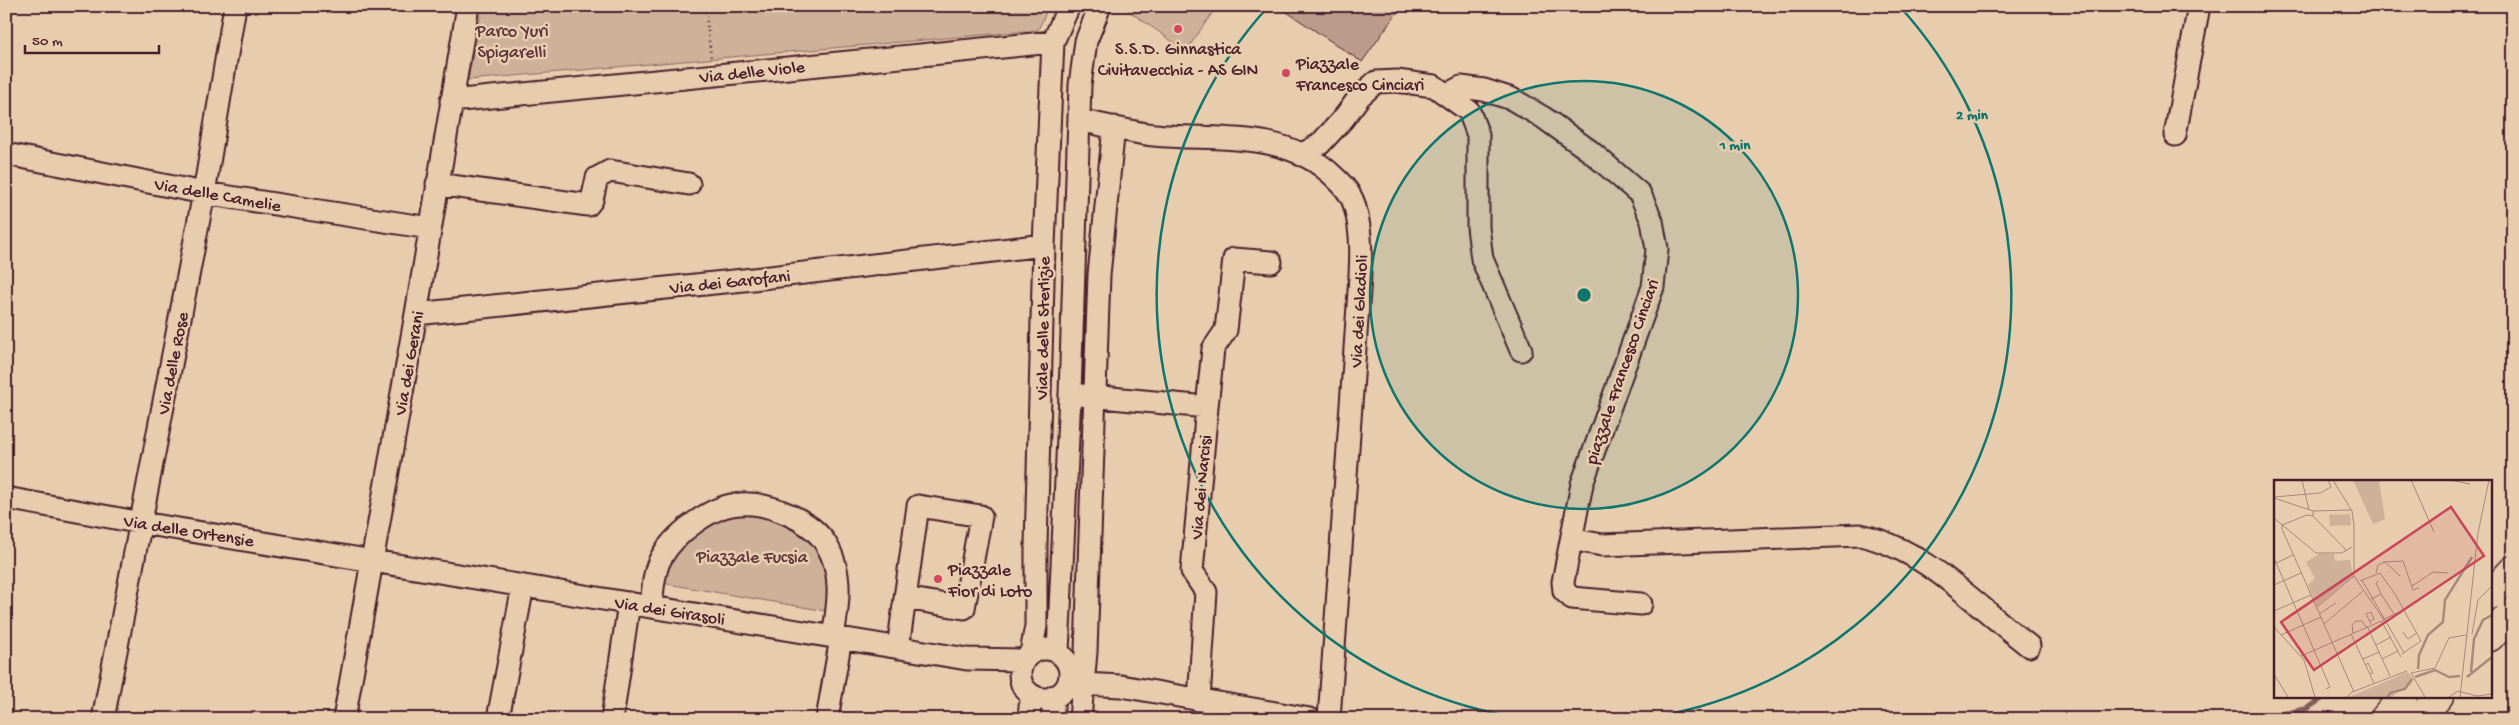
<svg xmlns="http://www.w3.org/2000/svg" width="2519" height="725" font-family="'Gochi Hand',sans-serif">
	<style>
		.green { fill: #ceb199; stroke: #8c6862 }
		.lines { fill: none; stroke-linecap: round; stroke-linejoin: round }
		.stream { stroke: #835f5a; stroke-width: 5.5 }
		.building { fill: #bb9c8a; stroke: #4a1f2b }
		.minor-casing { stroke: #4a1f2b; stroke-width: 25 }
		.motorway-casing { stroke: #4a1f2b; stroke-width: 31 }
		.path { stroke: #4a1f2b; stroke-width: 3; stroke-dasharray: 1 4; stroke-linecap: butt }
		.minor { stroke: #e7cdae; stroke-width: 21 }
		.motorway { stroke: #e7cdae; stroke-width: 28 }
		.ring { fill: none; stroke: #0f766e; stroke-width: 2.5 }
		.poi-dot { fill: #d1495b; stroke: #e7cdae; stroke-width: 2 }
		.labels { text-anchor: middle; stroke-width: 5; stroke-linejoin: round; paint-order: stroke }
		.park-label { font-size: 18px; fill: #5e353c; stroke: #e7cdae }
		.poi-label { font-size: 18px; fill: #4a1f2b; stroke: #e7cdae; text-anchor: start }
		.street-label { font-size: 18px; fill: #4a1f2b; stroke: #e7cdae }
		.inset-river { fill: none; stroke: #a9897a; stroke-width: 2.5 }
		.inset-road { fill: none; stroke: #a8877a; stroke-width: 1 }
		.view { fill: #ca4759; fill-opacity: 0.15; stroke: #ca4759; stroke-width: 2.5 }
		.inset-edge { fill: none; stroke: #4a1f2b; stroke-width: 2.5 }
		.centre { fill: #0f766e; stroke: #e7cdae; stroke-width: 2.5 }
		.ring-label { font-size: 15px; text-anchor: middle; font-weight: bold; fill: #0f766e; stroke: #e7cdae; stroke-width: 5; stroke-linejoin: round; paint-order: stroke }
	</style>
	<rect width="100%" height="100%" fill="#e7cdae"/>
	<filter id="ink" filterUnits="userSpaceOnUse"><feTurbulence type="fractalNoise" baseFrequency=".02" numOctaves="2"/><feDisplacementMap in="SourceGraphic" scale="10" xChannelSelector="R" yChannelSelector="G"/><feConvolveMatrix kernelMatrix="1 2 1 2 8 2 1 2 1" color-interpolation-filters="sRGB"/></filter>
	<g filter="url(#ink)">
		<path class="green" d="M482 6H1049L1038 30 468 80Z
			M1122 6H1217L1186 51Z
			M748 513C761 516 779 518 790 524 826 545 831 575 832 612L662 583 668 567 683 542 719 518Z"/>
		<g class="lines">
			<path class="stream" d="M2232 719 2265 718 2306 709 2326 696"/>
		</g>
		<path class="building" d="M1278 6H1390L1398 11 1362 62Z"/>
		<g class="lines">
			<defs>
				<path id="minor" d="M1448 94 1461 87 1484 90 1512 99 1544 118 1590 151 1640 194 1652 221 1657 249 1653 287 1582 484 1563 582 1564 591 1572 598 1641 604
					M451 101 1053 42
					M1079 120C1104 125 1129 132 1154 135 1215 141 1279 129 1329 172 1339 181 1350 191 1354 204 1363 233 1361 262 1359 291L1329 719
					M2175 135 2199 6
					M6 154 204 193 430 228
					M1301 155 1320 144 1343 119 1360 96 1376 82 1397 81 1434 86 1469 111 1478 135V227L1482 259 1521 350
					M437 184 588 205 592 200 597 178 610 171 689 184
					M416 314 753 279 1044 245
					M1080 395 1207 407 1192 571 1206 592 1199 700
					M1207 407 1213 349 1226 330 1234 259 1271 262
					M6 498 142 523 967 659 1024 660
					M1572 536 1581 541 1602 545 1860 535C1926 549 1976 606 2029 646
					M651 606C653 591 653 572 661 558 674 534 712 505 740 504 769 502 811 520 826 544 844 573 838 606 833 637
					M898 648 918 506 981 516 964 608 905 598
					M1020 674a25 25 0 1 1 50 0a25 25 0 1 1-50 0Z
					M1058 652 1070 394 1080 85 1086 41 1100 6
					M1031 653 1036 626V546L1044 245 1053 42 1069 6
					M1067 687 1084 684 1121 686 1310 719
					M103 719 204 193 235 6
					M344 719 416 314 468 6
					M498 719 523 586
					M612 719 629 603
					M827 719 841 638
					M1029 719 1031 695
					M1052 719 1054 696
					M1080 719 1086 652 1099 275 1114 127"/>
				<path id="motorway" d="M2490 595 2513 570
					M2490 637 2513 611
					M2384 719 2403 696
					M2419 719 2439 696"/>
			</defs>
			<use href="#minor" class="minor-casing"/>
			<use href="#motorway" class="motorway-casing"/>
			<path class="path" d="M705 6 711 57"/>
			<use href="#minor" class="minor"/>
			<use href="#motorway" class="motorway"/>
		</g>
	</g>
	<circle cx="1584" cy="295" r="214" fill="#0f766e" fill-opacity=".12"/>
	<g class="ring">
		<circle cx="1584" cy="295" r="214"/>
		<path d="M1521 718A428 428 0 0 1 1266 9M1902 9A428 428 0 0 1 1647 718"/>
	</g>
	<g class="poi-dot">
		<circle cx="1178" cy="29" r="5"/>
		<circle cx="1286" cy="73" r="5"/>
		<circle cx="938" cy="579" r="5"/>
	</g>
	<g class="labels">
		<g class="park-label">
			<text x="512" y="36">Parco Yuri<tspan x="512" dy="21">Spigarelli</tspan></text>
			<text x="752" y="562">Piazzale Fucsia</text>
		</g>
		<g class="poi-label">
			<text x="1178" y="54" text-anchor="middle">S.S.D. Ginnastica<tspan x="1178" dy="21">Civitavecchia - AS GIN</tspan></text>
			<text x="1296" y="69">Piazzale<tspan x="1296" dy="21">Francesco Cinciari</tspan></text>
			<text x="948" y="575">Piazzale<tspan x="948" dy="21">Fior di Loto</tspan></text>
		</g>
		<g class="street-label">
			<text transform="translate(752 71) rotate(-6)" y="6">Via delle Viole</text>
			<text transform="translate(218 194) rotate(10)" y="6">Via delle Camelie</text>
			<text transform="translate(730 281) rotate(-6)" y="6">Via dei Garofani</text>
			<text transform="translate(1358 311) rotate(-87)" y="6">Via dei Gladioli</text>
			<text transform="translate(1042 328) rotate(-89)" y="6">Viale delle Sterlizie</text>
			<text transform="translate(172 363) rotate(-79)" y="6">Via delle Rose</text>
			<text transform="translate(408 363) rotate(-80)" y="6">Via dei Gerani</text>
			<text transform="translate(1621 371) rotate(-71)" y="6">piazzale Francesco Cinciari</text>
			<text transform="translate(1200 487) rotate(-85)" y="6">Via dei Narcisi</text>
			<text transform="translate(189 530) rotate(9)" y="6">Via delle Ortensie</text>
			<text transform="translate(670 610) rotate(9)" y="6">Via dei Girasoli</text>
		</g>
	</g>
	<g transform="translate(2274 480)">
		<rect width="218" height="218" fill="#e7cdae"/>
		<path d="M79 0H105L111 39 99 44ZM76 34 77 45 56 46 55 35ZM45 74H60L61 81 76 80 79 96 43 126 34 105 41 98 32 82ZM134 192 140 200 132 209 121 213 119 217H75Z" fill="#ceb199"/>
		<path class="inset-river" d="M144 189 145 175 154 155 169 142 171 120 198 77M197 192 200 159 209 140 218 135M141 197 161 190 175 197 186 196M193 197 218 177M114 217 116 213 131 209 138 199"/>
		<path class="inset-road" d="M28 0 35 30M59 0 78 31 80 45M137 0 160 52M175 0 196 4M0 17 46 13 57 7 54 0M0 18 39 31 77 30M39 31V36L33 35 8 45V49L80 212M39 36 73 71M0 38 42 73H68L78 67M0 78 56 207 52 209M109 82 129 81 139 110 145 108M0 84 19 75M102 93 104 85 111 82 126 96M88 100 130 173M86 101 106 93 121 114 147 161 128 174M105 101 102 103 107 114M0 105 27 93M138 106 159 92 174 93M97 119 107 114 120 134M42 128 80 96M0 131 37 115M45 134 62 123M110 139 130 130M96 141 100 139 97 132 92 134 97 144M108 142 127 177M50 144 89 111M93 146 116 196M0 147 30 180 41 217M129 152 134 159 143 153M79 153 78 145 82 141H88L92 147M77 154 100 203M198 154 204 120 218 106M7 155 47 137M102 165 117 157M27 176 110 140 80 96V44M89 179 105 172M108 179 124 171M92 185 94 183 99 193 96 194M0 194 14 217M73 217 78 212 133 191M151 217 137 193 161 188 175 158 192 155M175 217 184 211 203 216 218 214M186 217 204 53 215 0"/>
		<path class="view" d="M177 27 210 76 40 190 7 142Z"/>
		<rect width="218" height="218" class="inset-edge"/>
	</g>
	<circle cx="1584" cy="295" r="8" class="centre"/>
	<g class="ring-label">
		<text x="1972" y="119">2 min</text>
		<text x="1735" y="149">1 min</text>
	</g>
	<rect width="2519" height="725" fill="none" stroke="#e7cdae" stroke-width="25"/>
	<rect x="12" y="12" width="2494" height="700" fill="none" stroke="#4a1f2b" stroke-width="2" filter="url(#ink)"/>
	<path d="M25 45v8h134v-8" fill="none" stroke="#4a1f2b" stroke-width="2.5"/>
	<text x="32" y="45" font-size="15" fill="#4a1f2b" stroke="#e7cdae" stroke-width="4" paint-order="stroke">50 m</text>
</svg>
